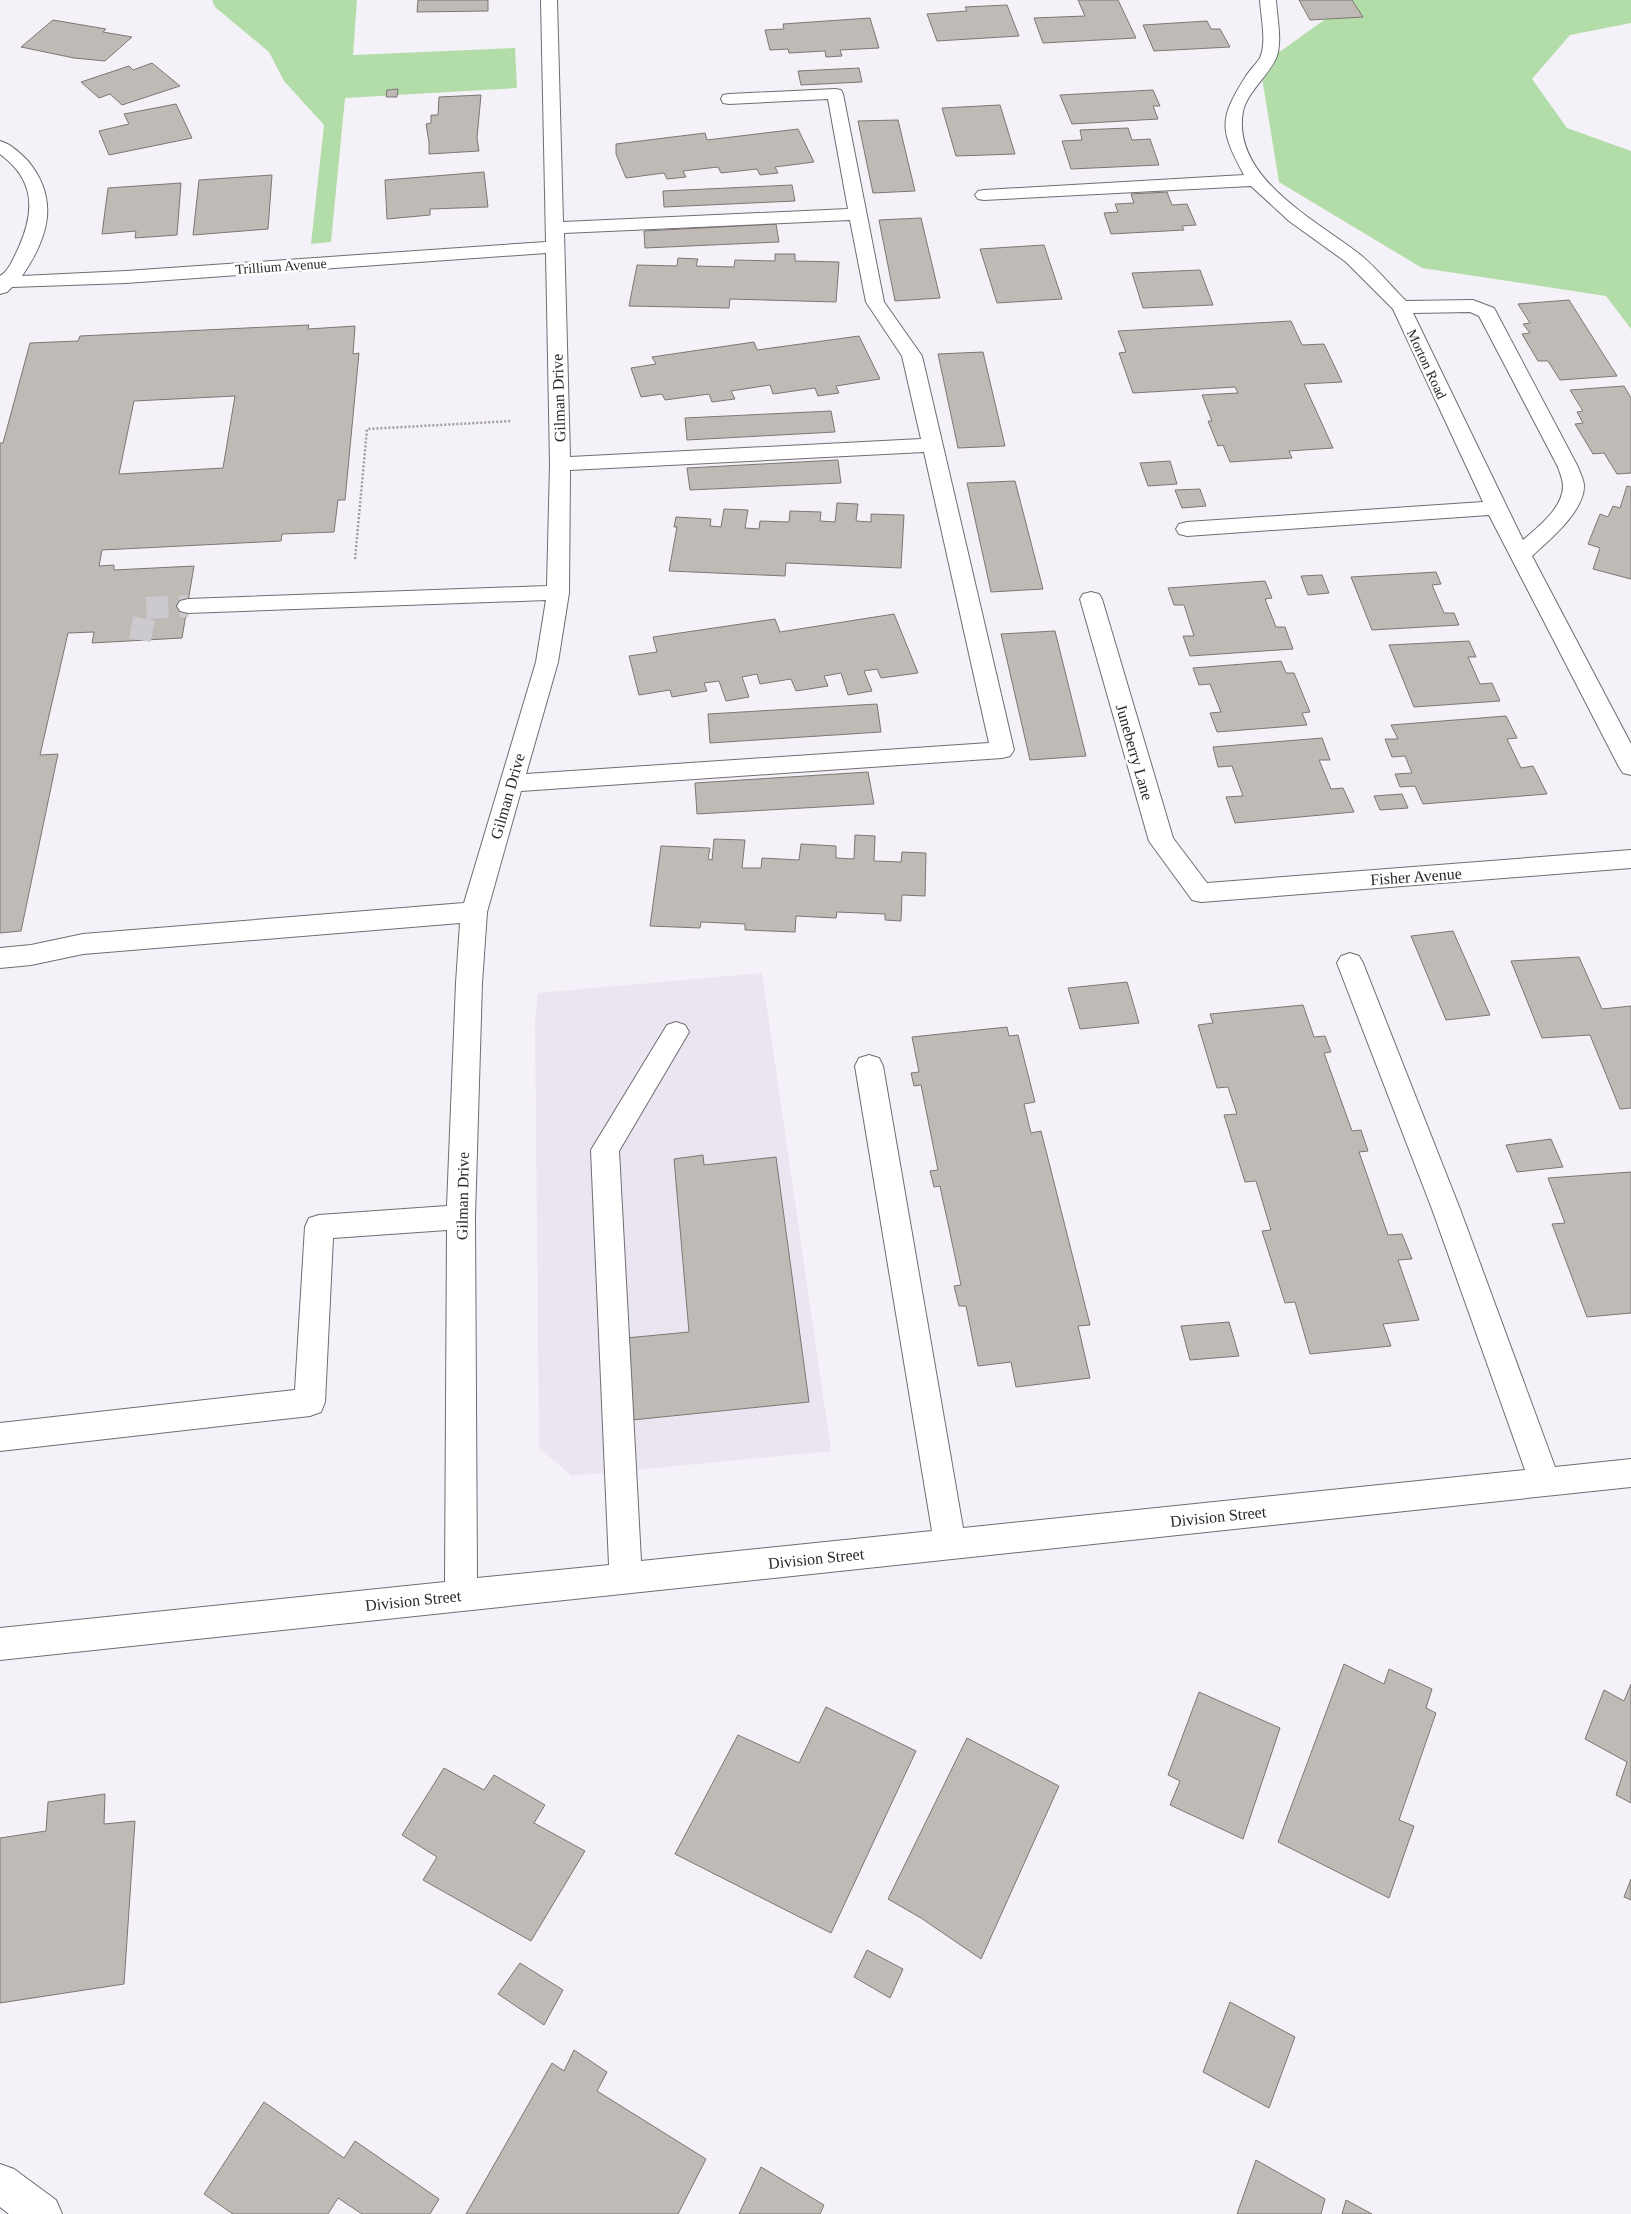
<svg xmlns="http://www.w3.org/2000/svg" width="1631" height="2214" font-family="Georgia,serif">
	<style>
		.built { fill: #ebe4f1 }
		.green { fill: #b3dda8 }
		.building { fill: #c0bab6; stroke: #7d7773; fill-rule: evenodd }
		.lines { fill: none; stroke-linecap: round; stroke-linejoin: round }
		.minor-tunnel { stroke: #ccc9cf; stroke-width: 22; stroke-dasharray: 22 11; stroke-linecap: butt }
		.minor-casing { stroke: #706d72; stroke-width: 2 }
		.path { stroke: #9f9ca1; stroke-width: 2.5; stroke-dasharray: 2 2; stroke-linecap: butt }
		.minor { fill: #fff; fill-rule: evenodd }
		.labels { text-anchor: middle; stroke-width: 5; stroke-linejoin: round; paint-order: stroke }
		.far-street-label { font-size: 14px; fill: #29282a; stroke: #fff }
		.street-label { font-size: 16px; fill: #29282a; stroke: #fff }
	</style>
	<rect width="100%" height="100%" fill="#f5f1f8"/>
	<path class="built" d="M762 973 831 1451 572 1476 539 1448 535 1021 538 993Z"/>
	<path class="green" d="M212 0H357L353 55 515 48 517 88 345 98 331 242 311 244 324 125 284 81 269 52 215 7Z
		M1352 0H1631V23L1570 35 1532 79 1567 128 1631 151V329L1606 296 1422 268 1279 182 1260 66Z"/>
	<path class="building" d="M418 0H488V11L417 12Z
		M1078 0H1118L1136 38 1043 43 1034 18 1085 16Z
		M1299 0H1352L1363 17 1310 20Z
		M1007 5 1019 36 937 41 927 14 967 11 965 7Z
		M870 18 879 48 840 50 842 56 826 57 825 51 789 53 788 49 770 50 765 30 784 29 783 24Z
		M53 20 106 29 103 32 132 37 105 61 74 58 21 47Z
		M1207 21 1211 29H1220L1230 47 1154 51 1143 25Z
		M152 63 180 86 122 105 110 94 99 98 81 82 129 66 133 70Z
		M859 68 862 82 801 85 798 71Z
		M398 89 397 97H386L387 90Z
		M1153 90 1160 106H1153L1158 119 1072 124 1060 95Z
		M481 95 477 138 479 151 429 154V142L426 124 431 123V115H438L439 97Z
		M176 104 192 138 109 155 99 131 129 124 124 114Z
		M1000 105 1015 154 956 156 942 108Z
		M898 120 915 191 873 193 858 121Z
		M1128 128 1132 140 1150 139 1159 165 1071 169 1062 141 1082 140 1080 130Z
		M798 129 814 162 775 167 778 173 760 175 757 169 721 173 718 167 683 171 686 177 667 179 664 173 626 178 616 154V144L705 133 707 140Z
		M484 172 488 207 430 209V215L387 219 385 180Z
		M272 175 268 229 193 235 199 180Z
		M181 183 177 235 135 238 136 231 102 234 108 188Z
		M792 185 795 201 664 207 663 191Z
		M1167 192 1172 205 1187 204 1196 225 1182 226 1184 230 1111 234 1104 213 1118 212 1115 204 1134 203 1131 194Z
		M921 218 940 298 895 301 879 220Z
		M776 224 779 242 645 248 644 231Z
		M1044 245 1062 299 997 303 980 249Z
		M775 254H795V261L839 262 836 302 730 299 729 308 629 306 637 265 677 266 678 258 698 259 696 266 734 267 735 260 775 261Z
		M1200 270 1213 305 1143 308 1132 273Z
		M1569 300 1617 376 1560 380 1548 361H1538L1522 334 1530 333 1523 324 1530 323 1518 304Z
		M1291 321 1302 345 1324 344 1342 382 1304 384 1333 448 1289 451 1292 458 1230 462 1223 445 1218 446 1208 421H1212L1202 395 1238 393 1235 387 1133 393 1119 353 1126 352 1118 331Z
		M309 325 308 329 355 326 353 354 359 353 345 500H338L334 532 282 534 281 541 102 550 99 566 114 565V570L194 566 182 638 92 643 94 632 68 633 40 755 58 754 21 931 0 933V443H3L30 343 78 341 80 336ZM235 396 223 468 119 474 134 401Z
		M859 336 880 379 836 386 839 393 818 396 815 388 773 394 770 385 731 391 735 399 712 402 709 394 665 400 662 394 641 397 631 368 656 364 652 357 754 342 757 350Z
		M983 352 1005 446 958 448 938 354Z
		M1624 386 1631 398V473L1617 474 1604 453 1593 454 1575 424 1583 423 1577 412 1583 411 1570 390Z
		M831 411 835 432 687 440 685 418Z
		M838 460 841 483 690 490 687 468Z
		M1170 461 1177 484 1148 486 1140 463Z
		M1015 481 1043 589 991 592 967 483Z
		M1627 486 1631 487V579L1593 569 1600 548 1588 544 1600 514 1608 517 1613 506 1620 508Z
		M1200 489 1206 506 1182 508 1175 490Z
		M837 503 858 504 856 521 871 522V514L904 515 901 568 786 563 785 576 669 571 677 527H674L676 517 711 519 710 526 721 527 724 509 748 510 745 528 759 529 760 521 789 522 790 511 821 512 820 521 835 522Z
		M1436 572 1441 584 1432 585 1444 613H1454L1459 625 1372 630 1351 577Z
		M1322 575 1329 593 1308 595 1301 576Z
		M1265 581 1272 598 1265 599 1276 627H1285L1293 649 1190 656 1183 636H1194L1184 605H1174L1168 588Z
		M894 614 918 673 881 678 877 669 864 671 872 691 848 695 841 673 824 676 828 686 796 691 791 679 760 684 757 674 742 677 749 697 726 701 719 681 704 683 707 691 672 697 670 690 639 695 629 656 657 652 653 637 775 619 780 632Z
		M1055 631 1086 756 1030 760 1001 634Z
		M1469 641 1476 657H1468L1480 684 1492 683 1500 701 1414 707 1389 645Z
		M1281 661 1286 673H1294L1310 712 1302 713 1307 725 1217 732 1210 713 1221 712 1210 684 1199 685 1193 668Z
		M877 704 881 732 710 743 708 714Z
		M1506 716 1517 738 1507 739 1521 768 1533 766 1547 794 1423 804 1415 786 1400 787 1395 774 1412 773 1405 756 1392 757 1385 739H1398L1391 725Z
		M1322 738 1330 760H1319L1331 789 1343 788 1354 812 1235 823 1226 797 1243 796 1232 766 1218 767 1213 747Z
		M868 772 874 804 697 814 695 783Z
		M1402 794 1408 808 1380 810 1374 796Z
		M855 835 875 836 874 861 901 862 902 852 926 853 925 896 902 895 901 921 885 920V914L837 912 836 918 796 916 795 932 745 930V924L701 922 700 928 650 926 661 846 710 848 708 859 712 860 714 839 745 840 742 868H761L762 858 799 860 801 844 836 846V858L854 859Z
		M1453 931 1490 1015 1446 1020 1411 936Z
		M1579 957 1602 1009 1631 1006V1108L1620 1109 1590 1035 1542 1038 1511 961Z
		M1127 982 1139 1023 1080 1029 1068 988Z
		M1303 1005 1314 1037 1325 1036 1331 1052 1324 1053 1352 1131 1361 1130 1368 1151 1359 1152 1388 1235 1402 1234 1412 1259 1398 1260 1419 1320 1383 1324 1391 1346 1310 1354 1295 1302 1285 1303 1262 1231 1271 1230 1256 1181 1245 1182 1224 1115 1237 1114 1228 1087 1217 1088 1198 1025 1213 1023 1210 1014Z
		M1007 1027 1009 1036 1018 1035 1035 1102 1024 1104 1031 1133 1041 1131 1090 1325 1078 1326 1090 1378 1016 1387 1011 1362 978 1366 966 1306H959L954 1286 961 1285 940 1186 934 1187 930 1171 938 1170 921 1085 914 1086 911 1073 919 1072 912 1037Z
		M1551 1139 1563 1167 1517 1172 1506 1145Z
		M703 1155 704 1165 776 1157 809 1402 632 1420 626 1338 689 1332 674 1159Z
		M1631 1172V1313L1587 1317 1552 1224 1565 1223 1548 1178Z
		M1229 1322 1239 1356 1190 1360 1181 1326Z
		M1344 1664 1384 1684 1389 1669 1432 1689 1426 1708 1436 1713 1399 1820 1414 1826 1389 1898 1278 1842Z
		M1631 1684V1803L1616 1795 1627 1762 1585 1739 1604 1690 1624 1701Z
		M1199 1692 1280 1728 1243 1839 1170 1805 1180 1781 1168 1775Z
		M826 1707 916 1751 831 1933 675 1854 738 1735 799 1763Z
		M967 1738 1059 1786 981 1959 921 1918 888 1899Z
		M444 1768 484 1790 494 1775 545 1805 534 1823 585 1851 531 1941 423 1880 437 1857 402 1835Z
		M105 1794 104 1824 135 1821 124 1984 0 2003V1838L46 1831 48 1802Z
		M1631 1879V1900L1624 1897Z
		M867 1950 903 1969 890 1998 854 1977Z
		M520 1963 563 1990 544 2025 498 1994Z
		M1230 2002 1295 2037 1269 2108 1203 2072Z
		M574 2050 607 2072 597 2091 706 2159 678 2214H466L552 2063 564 2071Z
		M264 2102 344 2158 355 2141 439 2199 430 2214H362L338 2198 328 2214H233L204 2194Z
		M1256 2160 1325 2199 1321 2214H1237Z
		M761 2167 824 2205 820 2214H739Z
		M1346 2200 1372 2214H1342Z"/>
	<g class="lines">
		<path class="minor-tunnel" d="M140 640 146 608 188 606"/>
		<defs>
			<path id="minor" d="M541 0H557L563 222 848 209 828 99 729 104 723 103 721 99 723 95 729 94 835 89 841 90 843 94 884 302 922 356 1014 750 1010 756 1002 758 521 791 487 912 482 983 475 1217 477 1578 609 1565 591 1150 667 1025 676 1022 685 1025 689 1032 619 1151 641 1561 932 1531 855 1066 859 1058 869 1055 879 1058 883 1066 963 1528 1525 1470 1432 1209 1337 963 1341 956 1350 953 1359 956 1363 963 1460 1209 1555 1467 1631 1459V1487L0 1660V1628L445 1582 447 1230 333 1238 325 1402 321 1412 310 1416 0 1451V1423L295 1390 305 1227 309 1218 319 1215 447 1206 456 983 460 923 83 954 31 965 0 968V948L31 945 83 934 464 903 536 662 546 600 188 613 180 611 177 606 180 601 188 599 547 586 550 464 546 253 126 283 12 287 7 292 0 294V276C9 271 14 257 19 247 35 210 35 180 0 154V141C11 144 20 153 28 161 60 200 48 238 22 276L126 271 546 242ZM850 220 866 302 902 356 921 439 570 457 564 233ZM924 452 989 743 526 774 558 662 569 593 570 470Z
				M1260 0H1276C1277 18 1282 39 1277 56 1271 73 1247 92 1243 111 1231 177 1314 219 1358 253 1375 266 1390 285 1406 301L1473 300 1494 308 1578 467C1580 473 1584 480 1584 486 1584 512 1549 540 1532 556L1631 744V775L1623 773 1619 767 1489 515 1187 536 1179 534 1176 529 1179 524 1187 522 1483 502 1393 309 1346 262 1289 221 1251 186 984 200 978 199 975 195 978 191 984 190 1244 175C1220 130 1218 120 1246 76 1250 70 1256 64 1260 58 1267 42 1261 17 1260 0ZM1470 312 1479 316 1558 467C1560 473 1563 480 1563 486 1563 508 1538 527 1523 540L1413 313Z
				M1091 592 1099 594 1102 599 1173 838 1207 883 1631 850V868L1201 902 1192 900 1149 841 1080 599 1083 594Z
				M0 2164 14 2169 56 2200 62 2214H9L0 2207Z"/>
		</defs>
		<use href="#minor" class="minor-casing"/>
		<path class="path" d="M355 559 367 429 512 421"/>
		<use href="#minor" class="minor"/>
	</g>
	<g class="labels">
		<g class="far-street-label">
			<text transform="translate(281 266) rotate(-4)" y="5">Trillium Avenue</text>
			<text transform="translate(1427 364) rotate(65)" y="5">Morton Road</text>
		</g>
		<g class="street-label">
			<text transform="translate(558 398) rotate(-92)" y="6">Gilman Drive</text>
			<text transform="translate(1135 752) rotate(74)" y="6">Juneberry Lane</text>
			<text transform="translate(507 796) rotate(-74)" y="6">Gilman Drive</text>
			<text transform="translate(1416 876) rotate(-4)" y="6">Fisher Avenue</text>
			<text transform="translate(462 1196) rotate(-89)" y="6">Gilman Drive</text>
			<text transform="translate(1218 1516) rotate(-6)" y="6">Division Street</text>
			<text transform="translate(816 1558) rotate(-6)" y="6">Division Street</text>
			<text transform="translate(413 1600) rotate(-6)" y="6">Division Street</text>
		</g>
	</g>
</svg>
